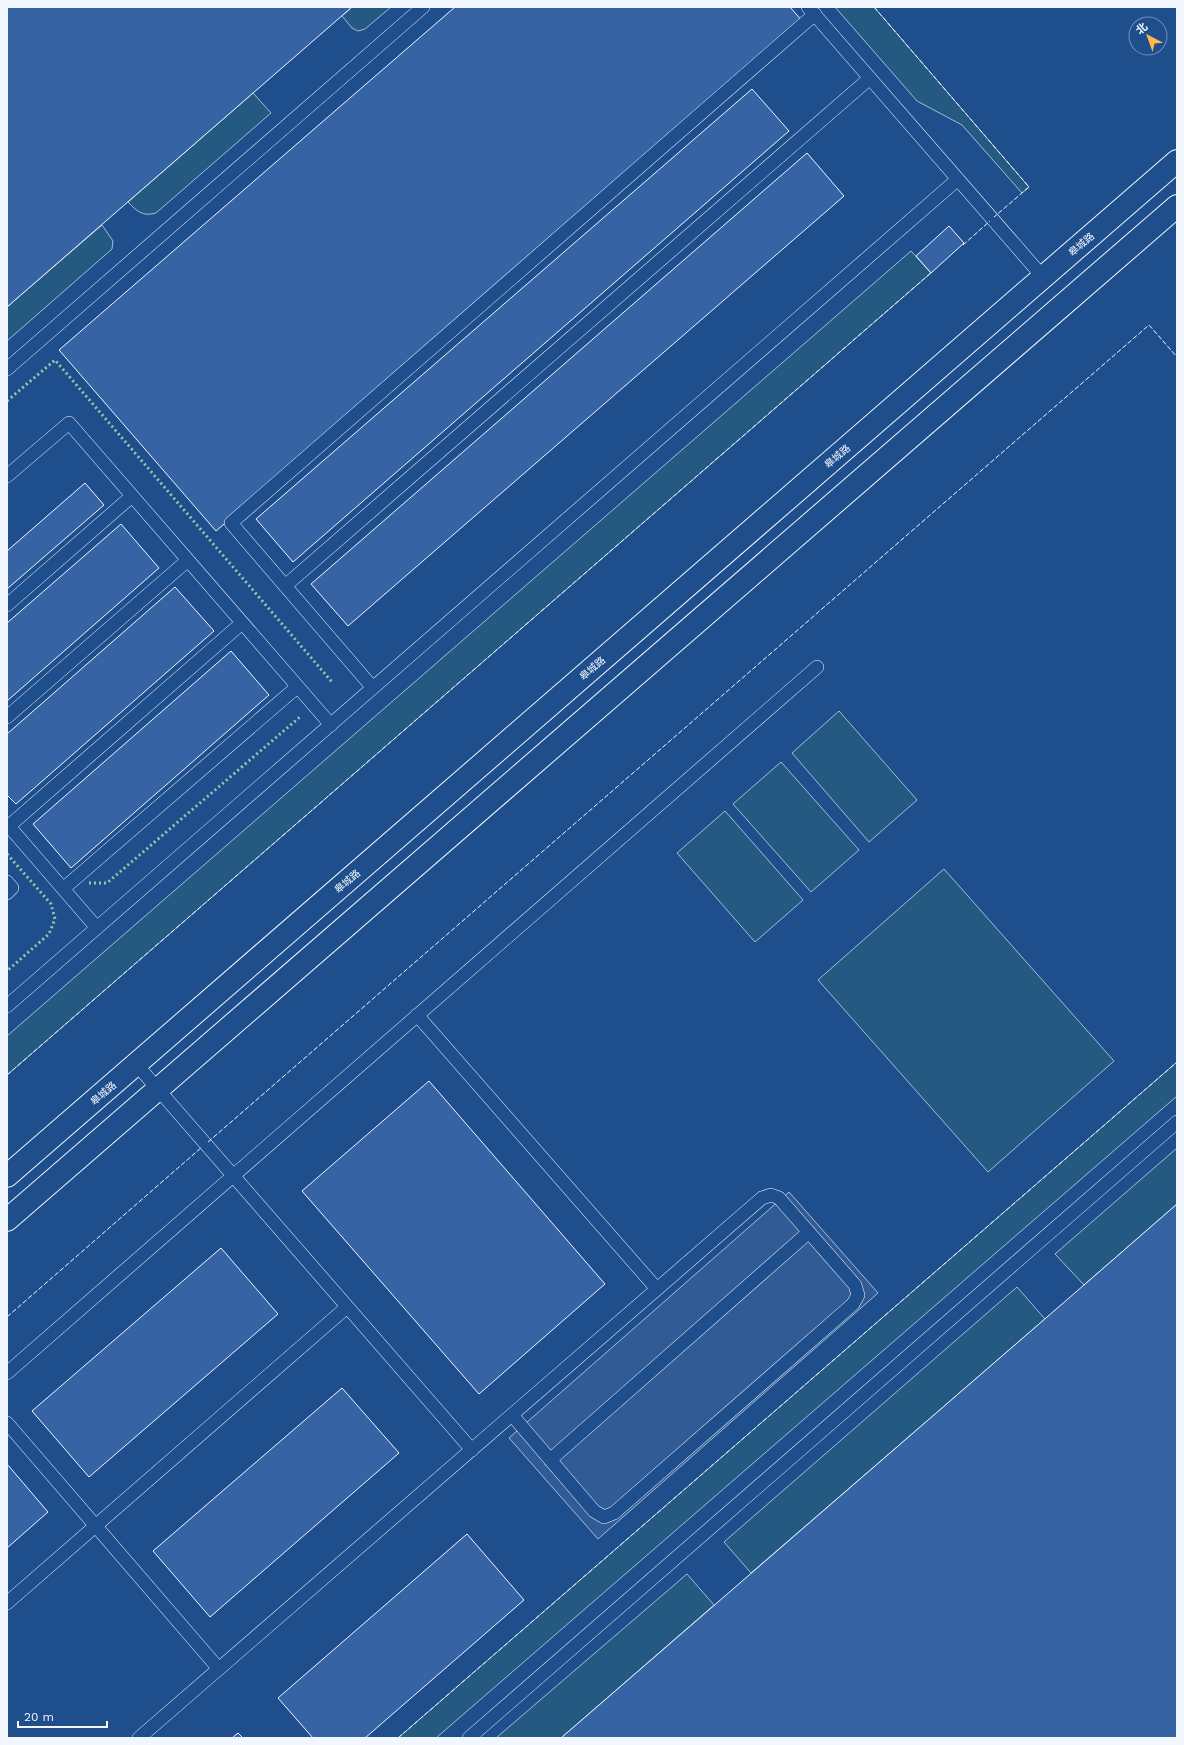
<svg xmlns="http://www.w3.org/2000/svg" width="1184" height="1745" font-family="'Work Sans','Noto Sans SC',sans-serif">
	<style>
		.green { fill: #245a82; stroke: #a8bbd7 }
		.parking { fill: #305b95; stroke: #a8bbd7 }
		.building { fill: #3563a3; stroke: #f2f6ff }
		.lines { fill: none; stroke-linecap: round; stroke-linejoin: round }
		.service-casing { stroke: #f2f6ff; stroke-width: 14 }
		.secondary-casing { stroke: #f2f6ff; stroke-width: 24 }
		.service { stroke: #1f4e8c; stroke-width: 13 }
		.secondary { stroke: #1f4e8c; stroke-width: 22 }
		.hedge { stroke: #97c8a6; stroke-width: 3; stroke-dasharray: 2 3; stroke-linecap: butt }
		.fence { stroke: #f2f6ff; stroke-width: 1; stroke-dasharray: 5 2; stroke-linecap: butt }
		.labels { text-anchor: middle; stroke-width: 3; stroke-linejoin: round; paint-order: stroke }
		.street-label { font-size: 10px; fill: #f2f6ff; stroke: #1f4e8c }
	</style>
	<rect width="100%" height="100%" fill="#1f4e8c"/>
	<path class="green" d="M352 7H391L365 29 358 31 352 28 342 16Z
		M835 7H874L1029 187 1022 193 962 125 917 101Z
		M253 93 271 113 156 213C142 217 137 211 128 202Z
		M102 225 113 241 112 249 7 341V307Z
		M911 251 931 273 7 1075V1036Z
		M839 711 917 800 869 842 792 753Z
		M781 762 859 850 811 892 733 804Z
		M725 811 803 900 755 942 677 853Z
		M944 869 1114 1061 988 1172 818 980Z
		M1177 1062V1096L436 1738H398Z
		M1177 1148V1204L1084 1285 1055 1254Z
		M1017 1287 1045 1319 751 1573 724 1542Z
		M687 1574 714 1605 561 1738H496Z"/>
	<path class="parking" d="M789 1192 878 1293 598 1539 509 1438Z"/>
	<path class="building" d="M7 7H352L7 307Z
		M455 7H790L803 22 216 531 59 350Z
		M752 89 789 131 293 562 256 519Z
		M807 153 844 196 348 626 311 584Z
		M949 226 964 243 931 273 916 256Z
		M85 483 104 505 7 589V551Z
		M121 524 159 568 7 701V623Z
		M175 587 214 631 16 804 7 795V734Z
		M231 651 269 695 71 868 33 824Z
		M429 1081 605 1284 479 1394 302 1191Z
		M1177 1204V1738H561L1084 1285Z
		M221 1248 278 1314 89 1477 32 1411Z
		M342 1388 399 1453 210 1617 153 1551Z
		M7 1464 48 1512 7 1548Z
		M467 1534 524 1600 365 1738H313L278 1698Z
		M238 1733 243 1738H232Z"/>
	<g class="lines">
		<defs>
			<path id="service" d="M808 7 1043 277
				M7 369 423 7
				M7 476 69 423 331 725
				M285 586 870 78
				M7 605 132 496
				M373 688 231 523 815 14
				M7 717 188 560
				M7 824 97 928
				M9 826 242 623
				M7 882 12 888 7 893
				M63 889 297 687
				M7 1006 958 179
				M417 1015 657 1289
				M136 1064 472 1450
				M7 1373 817 667
				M7 1423 219 1669
				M550 1460 809 1232
				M7 1603 347 1307
				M139 1738 762 1198 771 1195 779 1198 855 1285 858 1295 853 1304 614 1513 604 1517 594 1511 512 1415
				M469 1738 1177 1122"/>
			<path id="secondary" d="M7 1176 1177 161
				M7 1220 1177 206"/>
		</defs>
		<use href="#service" class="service-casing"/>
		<use href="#secondary" class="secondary-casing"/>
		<use href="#service" class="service"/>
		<use href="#secondary" class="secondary"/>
		<path class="hedge" d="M7 401 55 360 332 682
			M7 854 51 904 55 919 49 934 7 971
			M89 883H107L301 716"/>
		<path class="fence" d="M874 7 1029 187 994 217
			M963 245 990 221
			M7 1075 933 271
			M208 1142 1149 325 1177 357
			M7 1317 202 1147
			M398 1738 1177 1062"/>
	</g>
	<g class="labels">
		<g class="street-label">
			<text transform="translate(1081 244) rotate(-41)" y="4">皋城路</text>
			<text transform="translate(837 456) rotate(-41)" y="4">皋城路</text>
			<text transform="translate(592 668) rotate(-41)" y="4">皋城路</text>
			<text transform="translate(347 881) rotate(-41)" y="4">皋城路</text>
			<text transform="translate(103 1093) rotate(-41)" y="4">皋城路</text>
		</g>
	</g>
	<rect width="1184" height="1745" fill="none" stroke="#f2f6ff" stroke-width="16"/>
	<g transform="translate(1148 36) rotate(319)"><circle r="19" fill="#1f4e8c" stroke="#7391ba"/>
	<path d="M0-3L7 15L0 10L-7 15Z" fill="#ffb74d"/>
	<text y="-6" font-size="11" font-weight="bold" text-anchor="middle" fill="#f2f6ff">北</text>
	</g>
	<path d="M18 1721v6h89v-6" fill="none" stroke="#f2f6ff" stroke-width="2"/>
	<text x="24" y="1721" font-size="12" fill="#f2f6ff" stroke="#1f4e8c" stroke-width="3" paint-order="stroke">20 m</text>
</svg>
